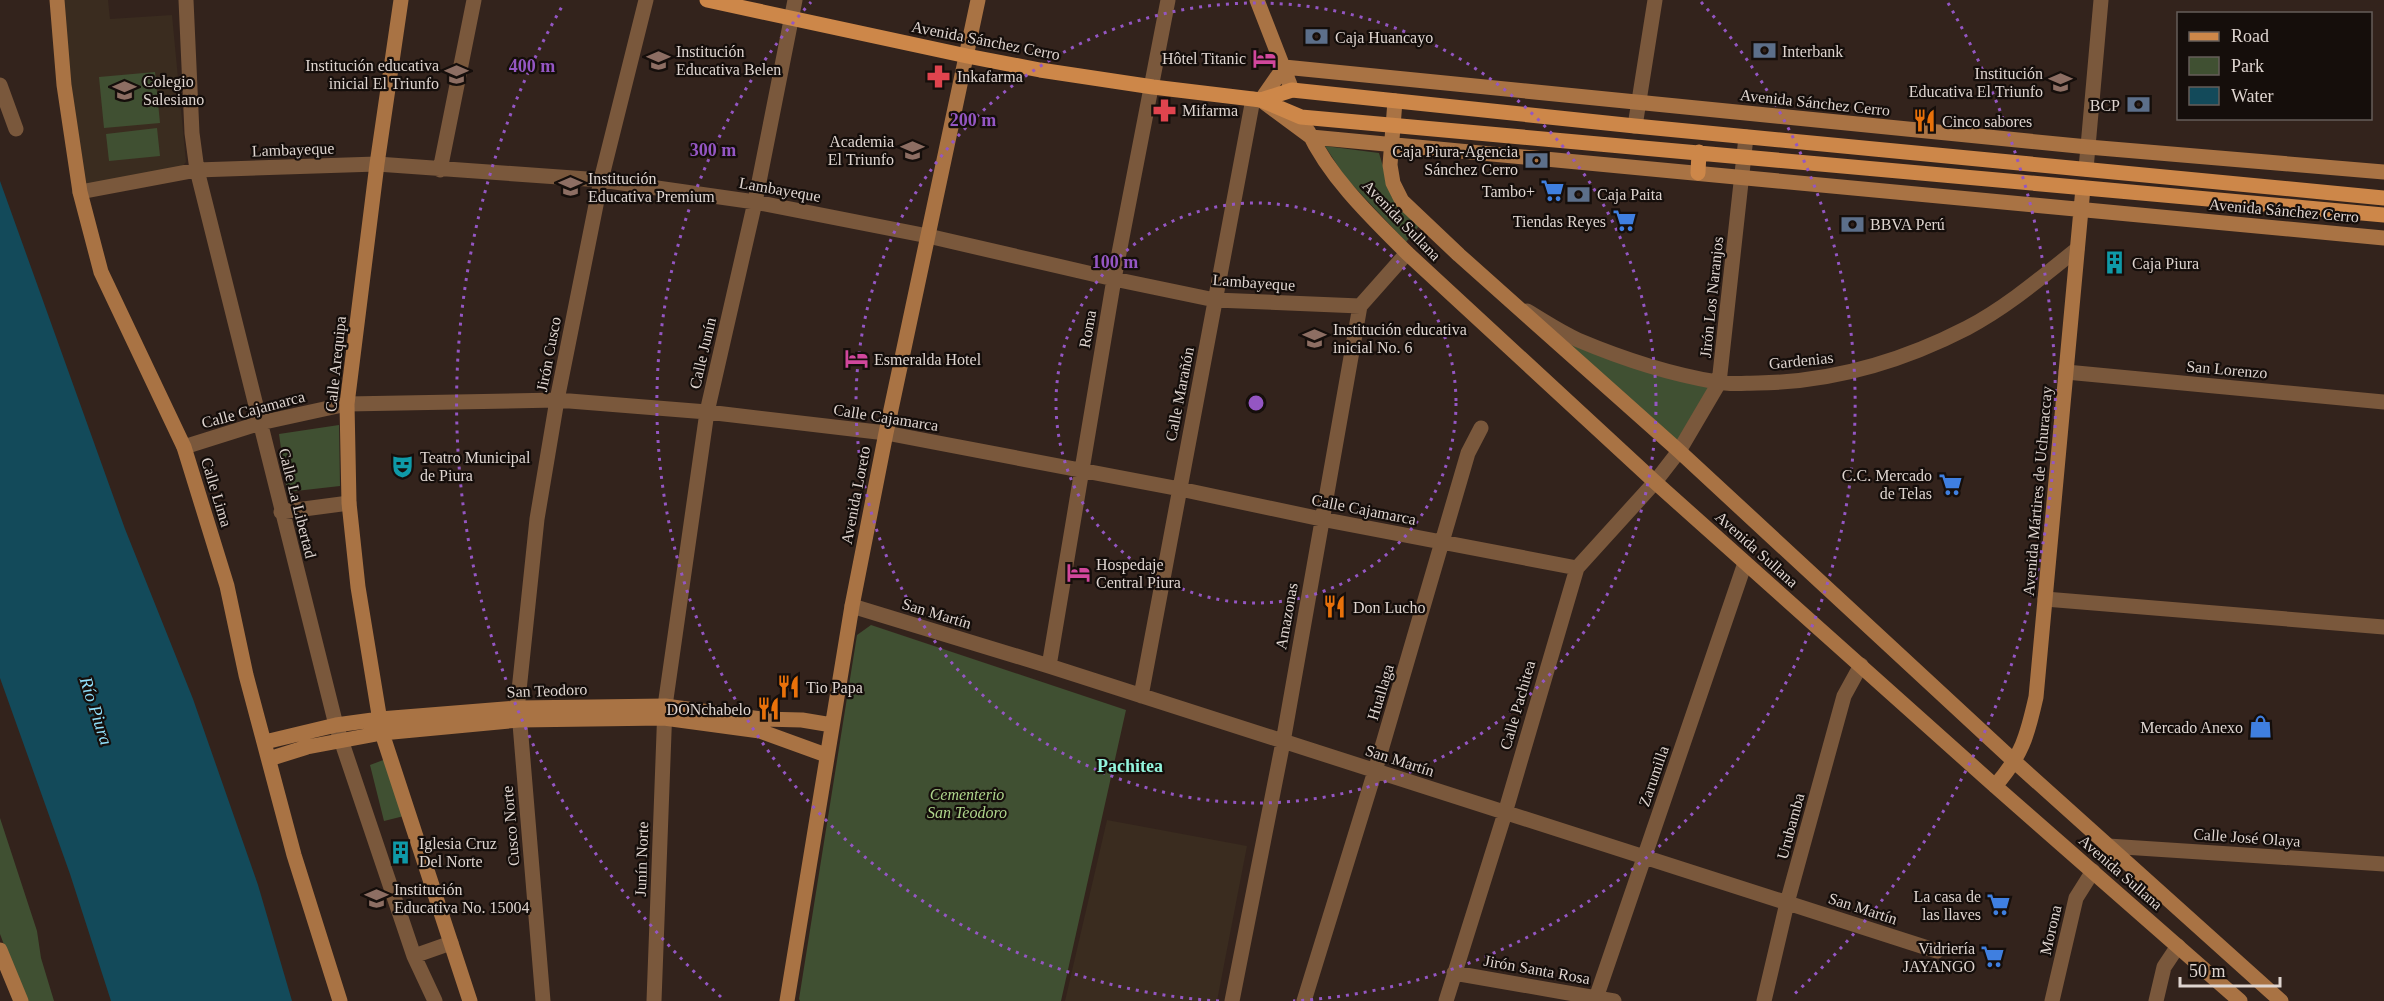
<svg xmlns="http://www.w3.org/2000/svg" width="2384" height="1001" font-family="'Times New Roman',serif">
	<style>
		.education { fill: #3a2c1f }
		.green { fill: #405032 }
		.water { fill: #134a5a }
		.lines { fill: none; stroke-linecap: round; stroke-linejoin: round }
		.street { stroke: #7a583c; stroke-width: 15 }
		.secondary { stroke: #a97344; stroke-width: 15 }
		.primary { stroke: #cd8749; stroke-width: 15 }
		.ring { fill: none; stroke: #9456c3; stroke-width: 3; stroke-dasharray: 3 6 }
		.labels { text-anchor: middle; stroke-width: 4.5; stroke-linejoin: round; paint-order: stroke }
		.poi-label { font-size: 16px; fill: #dfd5d0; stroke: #150e0b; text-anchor: start }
		.street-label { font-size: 16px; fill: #dfd5d0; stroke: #150e0b }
		.park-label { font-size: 16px; font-style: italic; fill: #aed58b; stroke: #150e0b }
		.water-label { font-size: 18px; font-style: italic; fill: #91dffa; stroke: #150e0b }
		.neighbourhood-label { font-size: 18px; font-weight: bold; fill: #92f4dc; stroke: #150e0b }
		.centre { fill: #9456c3; stroke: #150e0b; stroke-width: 3 }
		.ring-label { font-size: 18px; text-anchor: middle; font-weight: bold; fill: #9456c3; stroke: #150e0b; stroke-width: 4.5; stroke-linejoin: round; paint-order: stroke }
	</style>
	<rect width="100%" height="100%" fill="#33231c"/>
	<path class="education" d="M61 0H108L110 19 172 15 186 162 179 170 86 188 80 181Z
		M1107 820 1247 846 1217 1001H1065Z"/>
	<path class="green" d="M155 72 160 123 104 128 99 77Z
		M157 128 160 156 109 161 106 134Z
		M1325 146 1379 153 1392 197 1419 226 1406 242 1345 177Z
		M1511 302 1576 339 1719 383 1679 451Z
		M339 425 340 486 287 492 279 434Z
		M871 625 1126 710 1061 1001H800L799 999 857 635Z
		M386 759 404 816 384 821 370 765Z
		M0 818 37 931 41 958 54 1001H25L0 934Z"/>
	<path class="water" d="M0 181 125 529 193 699 258 885 292 1001H111L70 874 0 678Z"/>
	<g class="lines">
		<path class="street" d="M186 0 192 133 197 170 336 725 414 956 435 1001
			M0 85 16 129
			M1635 126 1655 0
			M2086 169 2101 0
			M440 170 474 0
			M80 192 197 170 377 164 601 180 755 202 928 236 1114 279 1215 300 1360 306
			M1527 311C1544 321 1560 332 1578 340 1623 359 1669 374 1717 382 1730 385 1745 383 1758 383 1832 382 1901 362 1967 328 2007 307 2042 277 2077 249
			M2066 372 2384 402
			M184 447 260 423 347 404 557 400 707 412 886 433 1180 489 1321 519 1577 568
			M281 512 349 503
			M2045 599 2384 627
			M852 606 1049 666 1937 951
			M1049 666 1114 279 1168 0
			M1141 696 1253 99
			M2108 846 2384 864
			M414 956 451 943
			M1454 973 1614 1001
			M543 1001 518 700 537 519 557 400 601 180 646 0
			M654 1001 665 706 707 412 755 202 795 0
			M1232 1001 1283 742 1360 306 1407 253
			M1304 1001 1375 771 1468 453 1481 428
			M1446 1001 1505 813 1577 568 1655 482 1679 451 1719 383 1746 137
			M1595 1001 1745 563
			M1764 1001 1787 903 1844 696 1861 665
			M2052 1001 2076 898 2093 871
			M2156 1001 2164 967 2178 946"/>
		<path class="secondary" d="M57 0 64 85 80 192 101 272 184 447 227 586 246 675 294 855 340 1001
			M401 0 377 164 347 404 349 503 358 587 382 733 470 1001
			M1257 0 1292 90
			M1395 101 1390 165 1393 183 1402 201 1459 255 1679 451 2015 762 2281 1001
			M1308 131C1330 178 1371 217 1407 253L1655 482 1995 786 2240 1001
			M2384 172 2088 147 1284 67 1261 100 1311 137 2384 238
			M265 742 336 725 380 719 518 708 665 706 761 719 802 720 832 725
			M269 759 307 747 382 733 519 720 664 718 760 731 826 755
			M1995 786C2022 755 2027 737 2036 697L2083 188
			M0 950 21 1001
			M787 1001 852 606 886 433 978 0"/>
		<path class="primary" d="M707 0 967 56 1040 70 1153 87 1261 100 1301 117 2384 215
			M1261 100 1292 90 1635 126 2384 198
			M1698 173 1699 152"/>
	</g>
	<g class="ring">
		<circle cx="1256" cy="403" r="200"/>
		<circle cx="1256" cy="403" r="400"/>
		<path d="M1219 1001A599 599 0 0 1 811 2M1701 2A599 599 0 0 1 1293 1001"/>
		<path d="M721 997A799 799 0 0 1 564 3M1948 3A799 799 0 0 1 1791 997"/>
	</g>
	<defs>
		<symbol id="bank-bare" viewBox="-9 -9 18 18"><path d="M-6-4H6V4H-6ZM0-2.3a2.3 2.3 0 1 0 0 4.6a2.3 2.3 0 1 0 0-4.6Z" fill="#5c6f8a" stroke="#150e0b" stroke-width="2.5" paint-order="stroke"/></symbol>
		<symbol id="hotel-bare" viewBox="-9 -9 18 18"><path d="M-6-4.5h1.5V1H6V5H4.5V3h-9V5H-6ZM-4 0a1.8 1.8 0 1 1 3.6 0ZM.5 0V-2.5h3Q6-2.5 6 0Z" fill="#d1479c" stroke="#150e0b" stroke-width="2.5" paint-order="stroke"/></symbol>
		<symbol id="school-bare" viewBox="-9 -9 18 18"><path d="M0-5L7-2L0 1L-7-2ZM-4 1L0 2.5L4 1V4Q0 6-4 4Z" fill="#8d6e63" stroke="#150e0b" stroke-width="2.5" paint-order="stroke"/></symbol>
		<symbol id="pharmacy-bare" viewBox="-9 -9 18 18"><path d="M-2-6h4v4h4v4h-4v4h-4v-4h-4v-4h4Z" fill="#e0444e" stroke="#150e0b" stroke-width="2.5" paint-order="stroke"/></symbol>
		<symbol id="restaurant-bare" viewBox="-9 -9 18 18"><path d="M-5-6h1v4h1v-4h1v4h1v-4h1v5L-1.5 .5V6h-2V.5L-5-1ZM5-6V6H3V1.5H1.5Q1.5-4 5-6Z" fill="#e8710a" stroke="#150e0b" stroke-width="2.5" paint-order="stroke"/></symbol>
		<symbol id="supermarket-bare" viewBox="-9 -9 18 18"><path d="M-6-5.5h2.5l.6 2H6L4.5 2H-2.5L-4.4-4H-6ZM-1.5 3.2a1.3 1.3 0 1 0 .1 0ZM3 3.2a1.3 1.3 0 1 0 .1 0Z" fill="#3f7fe0" stroke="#150e0b" stroke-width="2.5" paint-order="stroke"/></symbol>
		<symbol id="building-bare" viewBox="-9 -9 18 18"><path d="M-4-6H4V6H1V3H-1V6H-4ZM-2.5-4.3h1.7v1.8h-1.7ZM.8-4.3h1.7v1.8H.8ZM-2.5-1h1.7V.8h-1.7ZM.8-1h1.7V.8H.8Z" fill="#0f9aa8" stroke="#150e0b" stroke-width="2.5" paint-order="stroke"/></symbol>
		<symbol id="theatre-bare" viewBox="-9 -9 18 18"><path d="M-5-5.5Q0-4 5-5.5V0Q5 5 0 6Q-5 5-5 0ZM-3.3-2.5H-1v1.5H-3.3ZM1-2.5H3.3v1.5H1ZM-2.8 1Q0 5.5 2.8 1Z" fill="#0f9aa8" stroke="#150e0b" stroke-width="2.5" paint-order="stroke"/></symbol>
		<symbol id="shop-bare" viewBox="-9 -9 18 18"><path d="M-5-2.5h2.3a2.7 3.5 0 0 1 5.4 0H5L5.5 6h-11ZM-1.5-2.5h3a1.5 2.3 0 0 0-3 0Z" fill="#3f7fe0" stroke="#150e0b" stroke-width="2.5" paint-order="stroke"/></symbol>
	</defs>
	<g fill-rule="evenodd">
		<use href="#bank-bare" x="1300" y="20" width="33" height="33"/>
		<use href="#bank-bare" x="1748" y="34" width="33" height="33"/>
		<use href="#hotel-bare" x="1248" y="42" width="33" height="33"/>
		<use href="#school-bare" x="642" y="44" width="33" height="33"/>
		<use href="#school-bare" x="440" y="58" width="33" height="33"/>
		<use href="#pharmacy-bare" x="922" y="60" width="33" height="33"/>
		<use href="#school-bare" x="2044" y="66" width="33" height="33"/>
		<use href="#school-bare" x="108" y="74" width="33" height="33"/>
		<use href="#bank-bare" x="2122" y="88" width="33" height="33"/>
		<use href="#pharmacy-bare" x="1148" y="94" width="33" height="33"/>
		<use href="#restaurant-bare" x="1908" y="104" width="33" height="33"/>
		<use href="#school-bare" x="896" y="134" width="33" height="33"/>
		<use href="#bank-bare" x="1520" y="144" width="33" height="33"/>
		<use href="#school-bare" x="554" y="170" width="33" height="33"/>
		<use href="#supermarket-bare" x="1536" y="174" width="33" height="33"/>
		<use href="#bank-bare" x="1562" y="178" width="33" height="33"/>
		<use href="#supermarket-bare" x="1608" y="204" width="33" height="33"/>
		<use href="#bank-bare" x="1836" y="208" width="33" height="33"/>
		<use href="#building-bare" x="2098" y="246" width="33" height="33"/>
		<use href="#school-bare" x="1298" y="322" width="33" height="33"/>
		<use href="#hotel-bare" x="840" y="342" width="33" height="33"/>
		<use href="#theatre-bare" x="386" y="450" width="33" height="33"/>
		<use href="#supermarket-bare" x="1934" y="468" width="33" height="33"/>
		<use href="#hotel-bare" x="1062" y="556" width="33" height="33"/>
		<use href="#restaurant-bare" x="1318" y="590" width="33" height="33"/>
		<use href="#restaurant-bare" x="772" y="670" width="33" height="33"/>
		<use href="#restaurant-bare" x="752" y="692" width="33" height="33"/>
		<use href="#shop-bare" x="2244" y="710" width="33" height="33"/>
		<use href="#building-bare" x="384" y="836" width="33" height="33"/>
		<use href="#school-bare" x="360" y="882" width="33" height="33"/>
		<use href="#supermarket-bare" x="1982" y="888" width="33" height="33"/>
		<use href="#supermarket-bare" x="1976" y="940" width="33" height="33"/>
	</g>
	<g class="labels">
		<g class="poi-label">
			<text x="1335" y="43">Caja Huancayo</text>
			<text x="676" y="57">Institución<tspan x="676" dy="18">Educativa Belen</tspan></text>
			<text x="1782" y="57">Interbank</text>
			<text x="1246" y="64" text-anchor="end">Hôtel Titanic</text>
			<text x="439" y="71" text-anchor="end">Institución educativa<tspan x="439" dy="18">inicial El Triunfo</tspan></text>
			<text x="2043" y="79" text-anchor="end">Institución<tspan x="2043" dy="18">Educativa El Triunfo</tspan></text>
			<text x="957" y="82">Inkafarma</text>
			<text x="143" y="87">Colegio<tspan x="143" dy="18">Salesiano</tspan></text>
			<text x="2120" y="111" text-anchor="end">BCP</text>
			<text x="1182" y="116">Mifarma</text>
			<text x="1942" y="127">Cinco sabores</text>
			<text x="894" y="147" text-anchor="end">Academia<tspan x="894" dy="18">El Triunfo</tspan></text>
			<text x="1518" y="157" text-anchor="end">Caja Piura-Agencia<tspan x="1518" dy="18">Sánchez Cerro</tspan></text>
			<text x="588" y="184">Institución<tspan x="588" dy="18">Educativa Premium</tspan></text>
			<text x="1535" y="197" text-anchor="end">Tambo+</text>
			<text x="1597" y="200">Caja Paita</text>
			<text x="1606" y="227" text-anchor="end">Tiendas Reyes</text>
			<text x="1870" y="230">BBVA Perú</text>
			<text x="2132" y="269">Caja Piura</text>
			<text x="1333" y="335">Institución educativa<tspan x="1333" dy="18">inicial No. 6</tspan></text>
			<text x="874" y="365">Esmeralda Hotel</text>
			<text x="420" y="463">Teatro Municipal<tspan x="420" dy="18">de Piura</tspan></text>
			<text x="1932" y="481" text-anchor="end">C.C. Mercado<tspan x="1932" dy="18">de Telas</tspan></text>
			<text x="1096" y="570">Hospedaje<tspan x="1096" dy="18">Central Piura</tspan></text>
			<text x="1353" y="613">Don Lucho</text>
			<text x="806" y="693">Tio Papa</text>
			<text x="751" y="715" text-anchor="end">DONchabelo</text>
			<text x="2243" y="733" text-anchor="end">Mercado Anexo</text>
			<text x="419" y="849">Iglesia Cruz<tspan x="419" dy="18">Del Norte</tspan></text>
			<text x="394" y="895">Institución<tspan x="394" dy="18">Educativa No. 15004</tspan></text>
			<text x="1981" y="902" text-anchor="end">La casa de<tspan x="1981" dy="18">las llaves</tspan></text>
			<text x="1975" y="954" text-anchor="end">Vidriería<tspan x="1975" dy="18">JAYANGO</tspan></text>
		</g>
		<g class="street-label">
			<text transform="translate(986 40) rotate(11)" y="6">Avenida Sánchez Cerro</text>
			<text transform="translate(1815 102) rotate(6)" y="6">Avenida Sánchez Cerro</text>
			<text transform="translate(293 149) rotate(-2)" y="6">Lambayeque</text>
			<text transform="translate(780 189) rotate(10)" y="6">Lambayeque</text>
			<text transform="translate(2284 210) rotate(5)" y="6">Avenida Sánchez Cerro</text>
			<text transform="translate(1402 220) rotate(46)" y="6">Avenida Sullana</text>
			<text transform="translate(1254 282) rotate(4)" y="6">Lambayeque</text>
			<text transform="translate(1711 297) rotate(-84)" y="6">Jirón Los Naranjos</text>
			<text transform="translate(1087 329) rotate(-80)" y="6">Roma</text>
			<text transform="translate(702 353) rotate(-77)" y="6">Calle Junín</text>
			<text transform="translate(548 354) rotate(-79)" y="6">Jirón Cusco</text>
			<text transform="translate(1801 360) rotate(-6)" y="6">Gardenias</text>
			<text transform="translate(335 364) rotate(-84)" y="6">Calle Arequipa</text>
			<text transform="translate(2227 369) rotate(5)" y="6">San Lorenzo</text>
			<text transform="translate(1179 394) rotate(-79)" y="6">Calle Marañón</text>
			<text transform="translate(253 409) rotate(-15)" y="6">Calle Cajamarca</text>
			<text transform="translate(886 417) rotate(9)" y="6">Calle Cajamarca</text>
			<text transform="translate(2037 491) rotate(-85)" y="6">Avenida Mártires de Uchuraccay</text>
			<text transform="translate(217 492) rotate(73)" y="6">Calle Lima</text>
			<text transform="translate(855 495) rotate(-79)" y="6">Avenida Loreto</text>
			<text transform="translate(298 503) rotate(76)" y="6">Calle La Libertad</text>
			<text transform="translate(1364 509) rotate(11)" y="6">Calle Cajamarca</text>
			<text transform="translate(1757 549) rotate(42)" y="6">Avenida Sullana</text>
			<text transform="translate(937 613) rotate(17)" y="6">San Martín</text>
			<text transform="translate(1286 616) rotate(-80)" y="6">Amazonas</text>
			<text transform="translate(547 690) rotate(-2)" y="6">San Teodoro</text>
			<text transform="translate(1380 692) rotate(-73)" y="6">Huallaga</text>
			<text transform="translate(1517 705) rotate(-74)" y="6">Calle Pachitea</text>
			<text transform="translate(1400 760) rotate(18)" y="6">San Martín</text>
			<text transform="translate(1653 776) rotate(-71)" y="6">Zarumilla</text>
			<text transform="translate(510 826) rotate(-95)" y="6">Cusco Norte</text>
			<text transform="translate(1790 826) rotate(-75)" y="6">Urubamba</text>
			<text transform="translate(2247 837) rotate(4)" y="6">Calle José Olaya</text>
			<text transform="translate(641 859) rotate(-88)" y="6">Junín Norte</text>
			<text transform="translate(2121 872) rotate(41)" y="6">Avenida Sullana</text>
			<text transform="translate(1863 908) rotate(18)" y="6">San Martín</text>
			<text transform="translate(2050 930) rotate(-77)" y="6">Morona</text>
			<text transform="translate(1537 969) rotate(10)" y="6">Jirón Santa Rosa</text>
		</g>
		<g class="park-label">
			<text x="967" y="800">Cementerio<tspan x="967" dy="18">San Teodoro</tspan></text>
		</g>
		<g class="water-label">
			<text transform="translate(96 711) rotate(72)" y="6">Río Piura</text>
		</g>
		<g class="neighbourhood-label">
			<text x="1130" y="772">Pachitea</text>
		</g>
	</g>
	<circle cx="1256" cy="403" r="9" class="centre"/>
	<g class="ring-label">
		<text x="532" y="72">400 m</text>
		<text x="973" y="126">200 m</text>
		<text x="713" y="156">300 m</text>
		<text x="1115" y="268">100 m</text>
	</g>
	<rect x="2177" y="12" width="195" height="108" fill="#150e0b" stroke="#665e5a" stroke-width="1.5"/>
	<rect x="2189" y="32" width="30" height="9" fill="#cd8749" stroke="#665e5a" stroke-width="1.5"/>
	<text x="2231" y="42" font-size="18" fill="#dfd5d0">Road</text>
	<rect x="2189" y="57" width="30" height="18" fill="#405032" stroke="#665e5a" stroke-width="1.5"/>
	<text x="2231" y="72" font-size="18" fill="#dfd5d0">Park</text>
	<rect x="2189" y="87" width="30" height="18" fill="#134a5a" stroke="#665e5a" stroke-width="1.5"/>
	<text x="2231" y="102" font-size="18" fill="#dfd5d0">Water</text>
	<path d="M2180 977v9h100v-9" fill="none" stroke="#dfd5d0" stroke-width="3"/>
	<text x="2189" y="977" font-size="18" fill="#dfd5d0" stroke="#150e0b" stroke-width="4.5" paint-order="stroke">50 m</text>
</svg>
